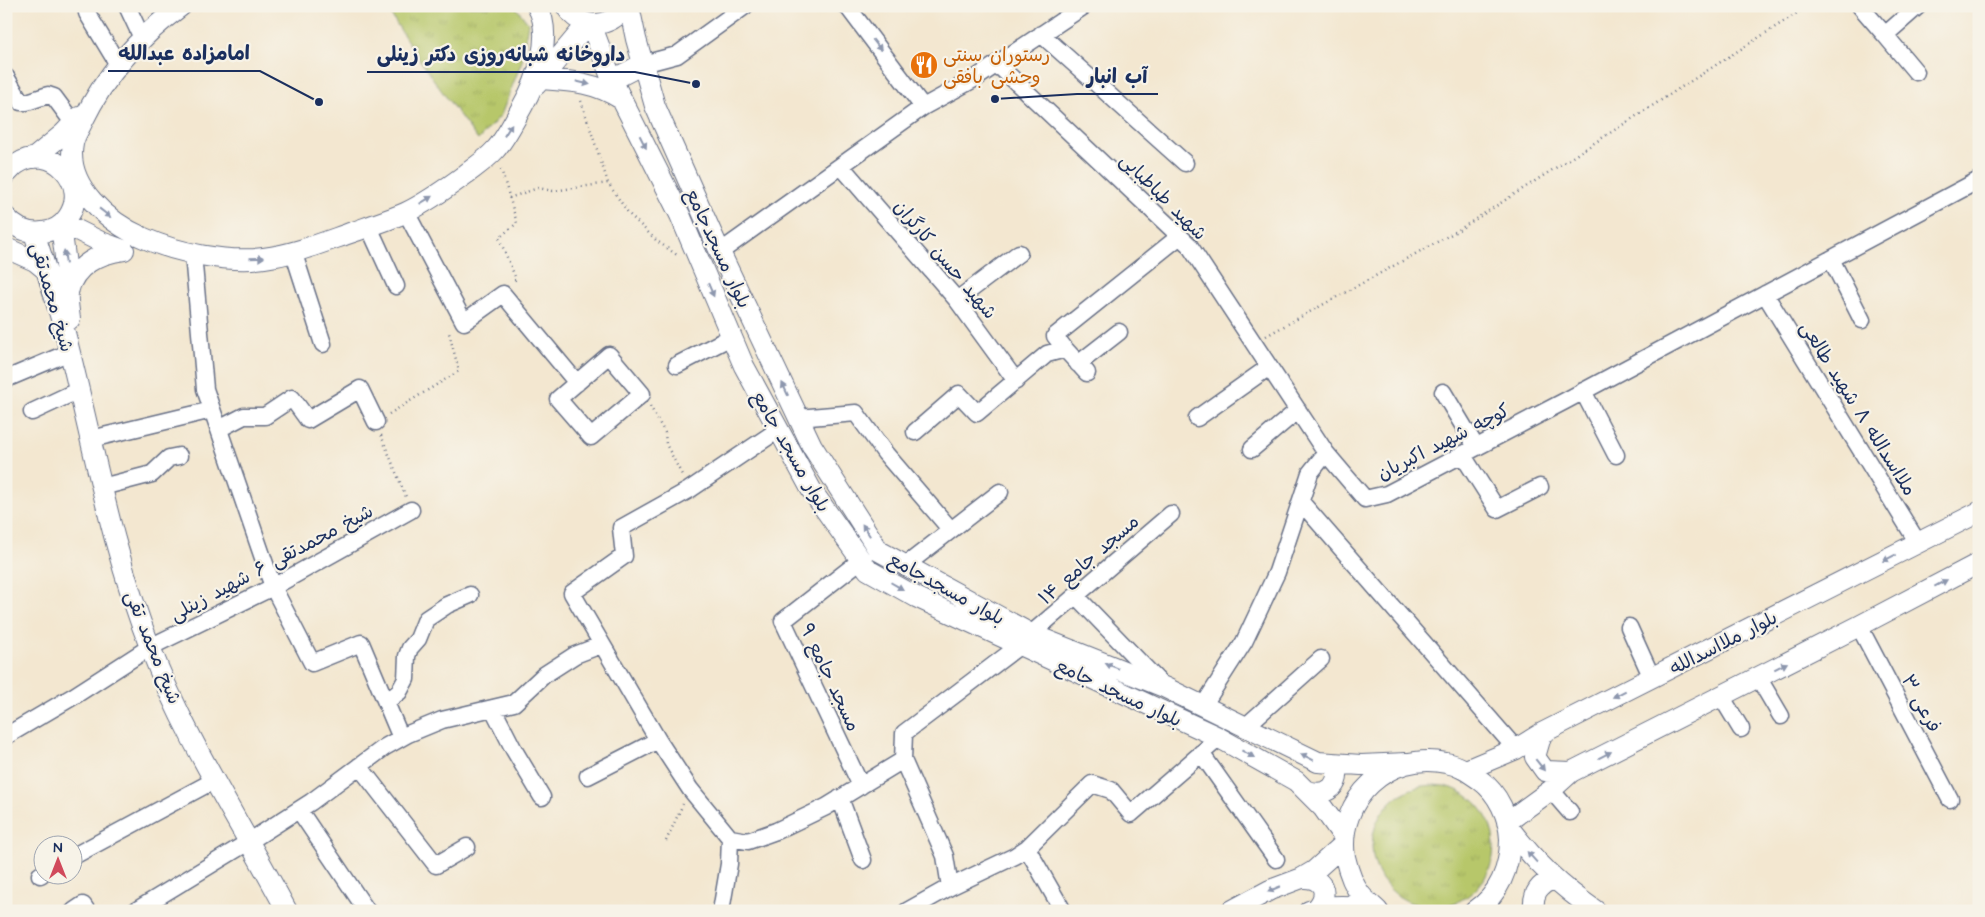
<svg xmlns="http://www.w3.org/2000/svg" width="1985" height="917" font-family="'Architects Daughter','Playpen Sans Arabic',sans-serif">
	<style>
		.grass { fill: url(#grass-tufts); stroke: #697b64 }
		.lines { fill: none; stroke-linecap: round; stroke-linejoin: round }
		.minor-casing { stroke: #676f86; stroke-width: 19 }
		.major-casing { stroke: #676f86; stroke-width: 22 }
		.path { stroke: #676f86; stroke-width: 2.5; stroke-dasharray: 1 4; stroke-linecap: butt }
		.minor { stroke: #fff; stroke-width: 16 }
		.major { stroke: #fff; stroke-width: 20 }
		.oneway { fill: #8d97ae }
		.labels { text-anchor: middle; stroke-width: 4.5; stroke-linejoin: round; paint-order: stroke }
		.food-label { font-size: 19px; fill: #c56008; stroke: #f7f3e8; text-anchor: start }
		.street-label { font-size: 19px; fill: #1b2f5e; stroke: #f7f3e8 }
		.leader { fill: none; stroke: #1b2f5e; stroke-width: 2 }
		.callout-dot { fill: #1b2f5e; stroke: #f7f3e8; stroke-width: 2 }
		.callout-label { font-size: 20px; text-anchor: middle; font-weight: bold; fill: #1b2f5e; stroke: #f7f3e8; stroke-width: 4.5; stroke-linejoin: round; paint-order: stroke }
	</style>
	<defs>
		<pattern id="grass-tufts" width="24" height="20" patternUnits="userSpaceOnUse" patternTransform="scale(1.25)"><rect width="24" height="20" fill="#b7c76a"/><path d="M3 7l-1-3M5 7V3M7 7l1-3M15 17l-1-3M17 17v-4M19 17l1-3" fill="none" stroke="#9dab5e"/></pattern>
	</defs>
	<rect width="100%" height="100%" fill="#f7f3e8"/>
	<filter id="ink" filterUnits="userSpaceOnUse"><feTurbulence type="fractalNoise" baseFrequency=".02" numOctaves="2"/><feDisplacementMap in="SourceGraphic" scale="10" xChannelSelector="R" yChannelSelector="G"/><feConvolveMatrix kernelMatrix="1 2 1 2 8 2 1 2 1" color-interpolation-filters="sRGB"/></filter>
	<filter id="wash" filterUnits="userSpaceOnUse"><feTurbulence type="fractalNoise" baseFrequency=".0096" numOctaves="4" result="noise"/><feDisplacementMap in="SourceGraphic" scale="20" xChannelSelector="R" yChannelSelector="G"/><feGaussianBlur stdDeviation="1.12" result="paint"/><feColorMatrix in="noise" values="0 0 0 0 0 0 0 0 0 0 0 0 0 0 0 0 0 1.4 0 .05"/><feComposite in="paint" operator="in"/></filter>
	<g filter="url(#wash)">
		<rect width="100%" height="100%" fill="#f3e7d0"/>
		<path class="grass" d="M386 6H515L528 23 522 61 501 115 478 140C445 96 413 53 386 6Z
			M1372 846a61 61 0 1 1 122 0a61 61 0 1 1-122 0Z"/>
	</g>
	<g filter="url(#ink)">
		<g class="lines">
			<defs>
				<path id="minor" d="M127 6 142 38
					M847 6 923 107
					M1860 6 1885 35
					M87 13 119 66
					M1041 34 1185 163
					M643 64 677 55 745 6
					M997 64 1189 245 1326 453 1365 499 1387 494 1565 401 1979 180
					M1916 72 1885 35 1918 6
					M6 77 21 102H27L48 95 54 97 74 124
					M841 166 957 300 1016 381
					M406 212 464 322 503 294 577 383
					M369 227 396 286
					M293 251 323 344
					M720 252 923 107 976 78 1084 6
					M193 254 205 389 273 587 312 663 361 643 401 738
					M1831 259 1862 320
					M1765 294 1918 543
					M957 300 1019 253
					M1065 349 1055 336 1180 236
					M609 355 642 394 591 437 558 399Z
					M1078 364 1119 332
					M677 365 731 337
					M6 379 70 352
					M1583 391 1616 455
					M1443 392 1476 447
					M32 412 79 390
					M798 418 856 413 885 453 951 530
					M1197 418 1269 367
					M219 429 244 416H265L292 398 308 420 360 389 376 422
					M915 432 959 394 977 413 1047 354 1065 349 1087 373
					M91 439 212 410
					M1252 449 1298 410
					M1462 454 1497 509 1540 487
					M102 487 152 474 169 458 179 456
					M1301 502 1516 749
					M906 565 1000 492
					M1076 596 1162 685
					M1859 626 1950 799
					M1629 627 1652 678
					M1031 634 1171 514
					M1758 677 1781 716
					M1721 696 1741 729
					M386 702 399 692 406 679 407 656 410 648 418 639 426 619 447 605 470 595
					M1203 706 1244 642 1277 572 1310 473 1326 453
					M493 709 514 750 542 797
					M1245 727 1321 659
					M6 736 74 696 150 647 273 587 411 510
					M658 740 690 789 730 838
					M1201 753 1276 859
					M903 760 904 733 1019 646
					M359 766 436 865 467 847
					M588 776 658 740 572 593 624 556 621 528 689 490 778 430
					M861 786 783 621 861 560
					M1551 790 1570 812
					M840 798 863 860
					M299 810 367 911
					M1027 848 1063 911
					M72 857 215 780
					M40 875 42 874
					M74 911 83 905 87 911
					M135 911 250 841 311 802 385 747 408 734 442 720 514 703 544 675 575 655 601 645
					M721 911 729 864 730 838 748 841 776 831 826 807 903 760 945 856 950 887
					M907 911 950 887 1015 856 1027 848 1092 784 1111 790 1131 814 1219 738"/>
				<path id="major" d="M181 6C140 36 105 75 83 121 80 128 74 136 73 144 65 186 109 223 144 238 177 253 228 263 264 258 295 254 324 242 353 232 370 226 388 220 405 213 426 203 447 188 466 174 475 167 487 159 495 150 506 138 514 121 522 107 537 81 554 35 537 6
					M566 6C580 31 611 29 625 6
					M629 6 636 39 655 106 720 252 812 446 879 551 1031 634 1164 687 1318 762 1361 765 1407 763
					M591 24 612 80 680 215 744 366 812 491 868 570 916 597 1216 736 1296 781 1323 808 1343 836
					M541 79C571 81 595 82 621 99
					M612 80 643 64
					M536 85 587 24
					M34 158 63 134 79 117
					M6 174C10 171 13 166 17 164 51 141 91 184 68 217 62 226 53 231 43 232 28 234 15 228 6 217
					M63 223 101 242 123 250
					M61 225 69 289
					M34 233C47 272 60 310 69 349 94 448 112 551 150 647 185 738 241 824 287 911
					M6 248 35 261 46 270
					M70 319C69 310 67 300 68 292 74 265 100 253 124 250
					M1542 733 1535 757 1545 771 1571 772
					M1466 770 1516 749 1542 733 1979 512
					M1307 791C1329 797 1341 785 1336 764
					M1507 822 1551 790 1571 772 1859 626 1979 563
					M1510 829C1537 864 1560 886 1596 911
					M1302 878C1323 877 1330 893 1317 908
					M1231 911 1270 890 1302 878 1314 871 1343 845
					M1309 911C1329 905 1351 904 1372 911
					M1378 911C1373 906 1366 901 1361 895 1353 885 1348 870 1345 857 1336 800 1389 750 1446 763 1459 765 1470 773 1480 780 1498 793 1509 817 1510 839 1510 868 1499 895 1475 911
					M1534 911C1532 894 1538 885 1553 879"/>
			</defs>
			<use href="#minor" class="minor-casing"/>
			<use href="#major" class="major-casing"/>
			<path class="path" d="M581 101 608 183 629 214 657 241 677 255
				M501 169 517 223 499 238 516 279 512 283
				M509 198 538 188 553 191 608 183
				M1266 336 1457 231 1808 6
				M650 406 665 433 666 444 682 475
				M389 414 459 371 449 333 451 331
				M381 435 406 497
				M666 841 683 804"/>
			<use href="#minor" class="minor"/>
			<use href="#major" class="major"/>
		</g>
		<defs><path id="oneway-solid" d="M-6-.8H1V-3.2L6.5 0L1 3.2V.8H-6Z" transform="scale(1.25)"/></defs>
		<g class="oneway">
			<use href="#oneway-solid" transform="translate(877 45) rotate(52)"/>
			<use href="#oneway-solid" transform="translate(583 83) rotate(13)"/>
			<use href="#oneway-solid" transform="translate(508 130) rotate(-58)"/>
			<use href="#oneway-solid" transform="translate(643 142) rotate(63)"/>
			<use href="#oneway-solid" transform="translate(426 200) rotate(-31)"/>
			<use href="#oneway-solid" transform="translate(105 213) rotate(38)"/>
			<use href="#oneway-solid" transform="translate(65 257) rotate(-97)"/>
			<use href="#oneway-solid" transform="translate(257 258) rotate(-2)"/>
			<use href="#oneway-solid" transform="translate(711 290) rotate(67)"/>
			<use href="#oneway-solid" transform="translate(785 389) rotate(-115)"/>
			<use href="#oneway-solid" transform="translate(866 530) rotate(-123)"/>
			<use href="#oneway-solid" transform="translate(1889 558) rotate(153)"/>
			<use href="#oneway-solid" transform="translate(1941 583) rotate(-28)"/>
			<use href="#oneway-solid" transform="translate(897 586) rotate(30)"/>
			<use href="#oneway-solid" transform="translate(1112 666) rotate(-158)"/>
			<use href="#oneway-solid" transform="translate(1781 666) rotate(-27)"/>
			<use href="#oneway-solid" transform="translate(1619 694) rotate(153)"/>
			<use href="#oneway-solid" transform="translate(1248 754) rotate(29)"/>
			<use href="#oneway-solid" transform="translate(1605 755) rotate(-27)"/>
			<use href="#oneway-solid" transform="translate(1307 757) rotate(-154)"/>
			<use href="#oneway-solid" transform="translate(1540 765) rotate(52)"/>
			<use href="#oneway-solid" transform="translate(1532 857) rotate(-132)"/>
			<use href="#oneway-solid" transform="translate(1274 889) rotate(157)"/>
		</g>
	</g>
	<defs>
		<symbol id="restaurant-disc" viewBox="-11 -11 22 22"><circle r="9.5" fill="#e8710a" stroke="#f7f3e8"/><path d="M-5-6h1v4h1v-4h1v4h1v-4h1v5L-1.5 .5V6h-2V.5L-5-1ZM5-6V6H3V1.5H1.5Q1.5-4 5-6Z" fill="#fff"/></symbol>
	</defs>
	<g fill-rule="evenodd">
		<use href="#restaurant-disc" x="908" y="49" width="32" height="32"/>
	</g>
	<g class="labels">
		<g class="food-label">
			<text x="943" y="61">رستوران سنتی<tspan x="943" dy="22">وحشی بافقی</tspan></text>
		</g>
		<g class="street-label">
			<text transform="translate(1164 196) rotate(45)" y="7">شهید طباطبایی</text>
			<text transform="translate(719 248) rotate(65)" y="7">بلوار مسجدجامع</text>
			<text transform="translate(946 259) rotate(50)" y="7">شهید حسن کارگران</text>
			<text transform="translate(53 297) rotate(74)" y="7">شیخ محمدتقی</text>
			<text transform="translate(1859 408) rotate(58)" y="7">ملااسدالله ۸ شهید طالعی</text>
			<text transform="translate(1443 441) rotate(-27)" y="7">کوچه شهید اکبریان</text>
			<text transform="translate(792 451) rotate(60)" y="7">بلوار مسجد جامع</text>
			<text transform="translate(1088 559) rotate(-41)" y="7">مسجد جامع ۱۴</text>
			<text transform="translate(271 562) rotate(-28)" y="7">شیخ محمدتقی ۶ شهید زینلی</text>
			<text transform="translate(947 588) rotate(29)" y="7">بلوار مسجدجامع</text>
			<text transform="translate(1723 642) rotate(-27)" y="7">بلوار ملااسدالله</text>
			<text transform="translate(154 647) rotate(68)" y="7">شیخ محمد تقی</text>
			<text transform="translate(831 677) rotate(65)" y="7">مسجد جامع ۹</text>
			<text transform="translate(1119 692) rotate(25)" y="7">بلوار مسجد جامع</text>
			<text transform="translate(1922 703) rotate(62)" y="7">فرعی ۳</text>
		</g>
	</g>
	<path class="leader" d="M319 102L260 71H108M696 84L635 72H367M995 99L1077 94H1158"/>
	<g class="callout-dot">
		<circle cx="319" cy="102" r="5"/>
		<circle cx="696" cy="84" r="5"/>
		<circle cx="995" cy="99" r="5"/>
	</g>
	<g class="callout-label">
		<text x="184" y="60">امامزاده عبدالله</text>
		<text x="501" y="61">داروخانه شبانه‌روزی دکتر زینلی</text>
		<text x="1117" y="83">آب انبار</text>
	</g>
	<rect width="1985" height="917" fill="none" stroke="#f7f3e8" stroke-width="25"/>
	<g transform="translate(58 860)"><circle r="24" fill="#f7f3e8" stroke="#9fa5b1"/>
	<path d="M0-4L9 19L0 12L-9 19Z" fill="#d1495b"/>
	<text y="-8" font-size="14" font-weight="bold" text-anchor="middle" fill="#1b2f5e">N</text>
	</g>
</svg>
